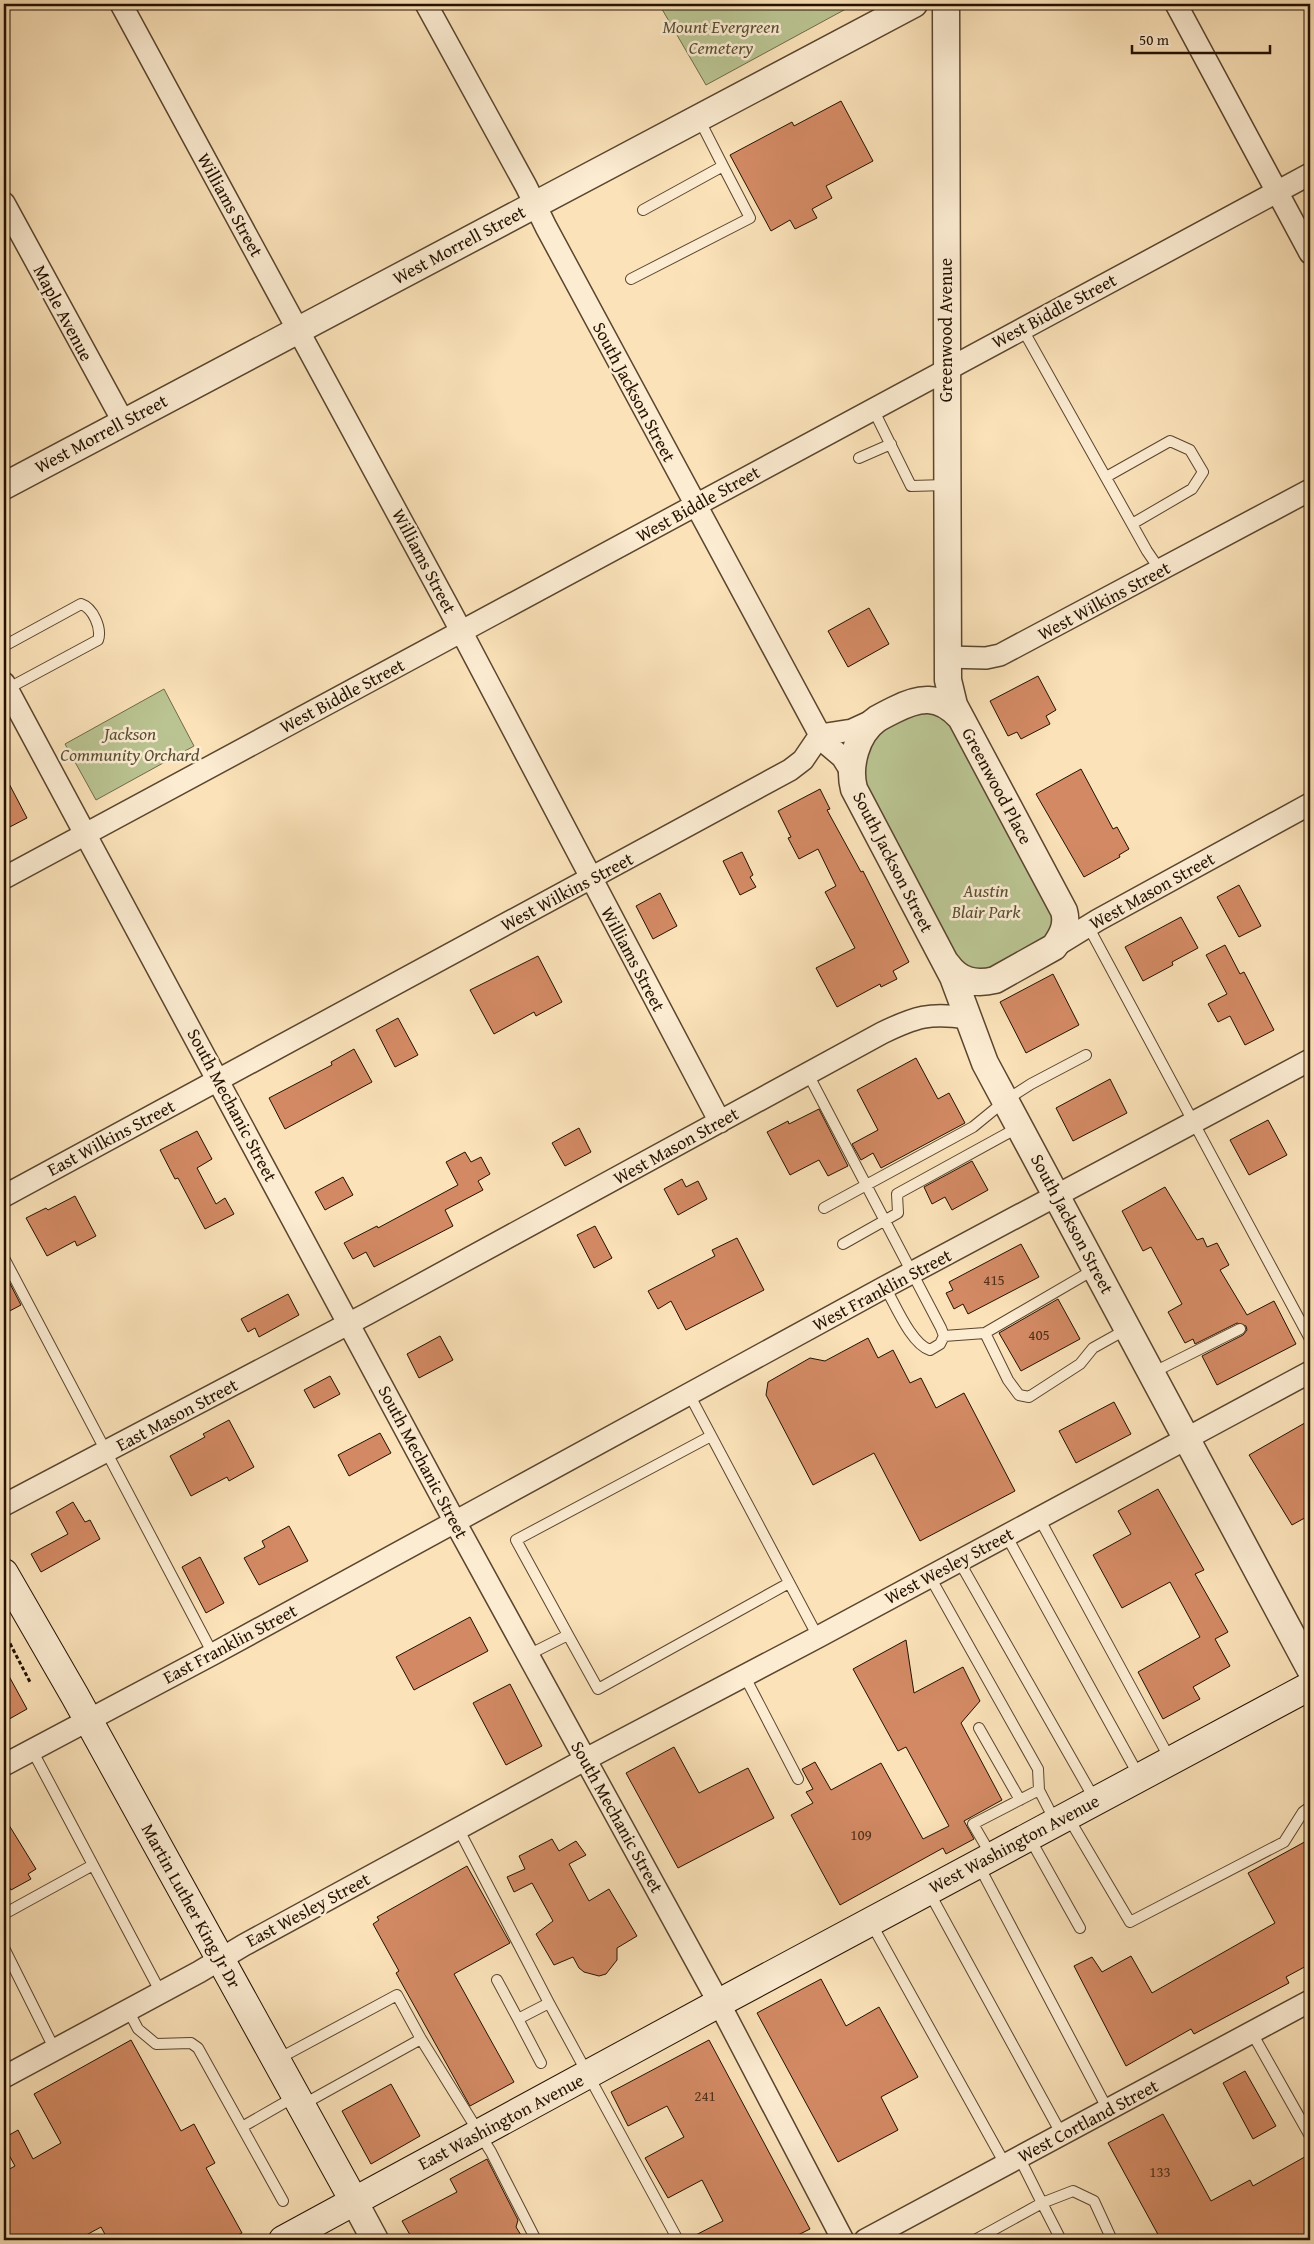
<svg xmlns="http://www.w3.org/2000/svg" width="1314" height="2244" font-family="'Gentium Book Plus',serif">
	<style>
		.green { fill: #bac492; stroke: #6f6a49 }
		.building { fill: #d38a64; stroke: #241100 }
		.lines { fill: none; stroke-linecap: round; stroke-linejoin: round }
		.service-casing { stroke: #5a452e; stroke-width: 12 }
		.minor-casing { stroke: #5a452e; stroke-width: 24 }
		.tertiary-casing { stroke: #5a452e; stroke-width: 29 }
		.secondary-casing { stroke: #241100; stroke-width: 30 }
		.path { stroke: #241100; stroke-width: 3; stroke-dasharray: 4 2.5; stroke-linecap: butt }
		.service { stroke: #fcecd2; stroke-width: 10 }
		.minor { stroke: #fcecd2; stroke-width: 21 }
		.tertiary { stroke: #fcecd2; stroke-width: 26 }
		.secondary { stroke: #fcecd2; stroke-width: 28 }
		.labels { text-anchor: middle; stroke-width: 5; stroke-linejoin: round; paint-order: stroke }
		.number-label { font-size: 15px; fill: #502f19 }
		.park-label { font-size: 18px; font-style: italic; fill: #585033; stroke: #fcecd2 }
		.street-label { font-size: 18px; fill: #241100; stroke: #fcecd2 }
	</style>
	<rect width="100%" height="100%" fill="#fbe2b9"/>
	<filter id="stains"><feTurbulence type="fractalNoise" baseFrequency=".004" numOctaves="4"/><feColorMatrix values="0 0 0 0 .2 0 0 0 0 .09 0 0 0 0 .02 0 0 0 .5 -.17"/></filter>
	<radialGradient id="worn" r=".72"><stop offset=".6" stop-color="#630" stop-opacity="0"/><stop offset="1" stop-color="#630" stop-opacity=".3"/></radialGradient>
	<path class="green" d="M659 4H855L706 85Z
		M164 689 194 746 96 800 65 744Z
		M942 702 1066 920 995 980 941 954 854 756 908 703Z"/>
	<path class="building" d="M841 101 873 161 826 186 832 198 812 209 817 218 795 229 790 220 771 231 730 155 792 122 794 126Z
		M869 608 889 644 848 667 828 631Z
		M1038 676 1056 710 1046 716 1050 724 1021 739 1017 732 1008 736 990 701Z
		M1081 769 1113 829 1117 827 1129 849 1119 855 1120 857 1084 877 1036 794Z
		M4 774 27 818 4 830Z
		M820 789 830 809 827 810 861 872 863 871 909 962 893 971 897 979 881 987 880 984 837 1007 816 968 855 948 825 892 836 886 818 849 799 859 788 838 791 837 778 811Z
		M742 852 753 875 750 877 756 887 740 895 723 861Z
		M1239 885 1261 926 1239 937 1217 897Z
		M660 893 677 926 653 939 636 906Z
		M1181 917 1198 948 1172 962 1173 965 1143 981 1125 947Z
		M1225 945 1240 974 1244 972 1274 1030 1245 1045 1230 1016 1218 1022 1208 1004 1227 994 1206 955Z
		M538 956 562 1002 536 1016 534 1012 494 1034 470 990Z
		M1053 974 1079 1025 1026 1053 1000 1002Z
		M398 1018 418 1055 395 1067 376 1030Z
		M354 1049 372 1082 285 1129 269 1098 332 1065 331 1062Z
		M916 1058 938 1099 949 1093 965 1123 881 1168 873 1153 861 1160 852 1144 878 1130 857 1090Z
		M1110 1079 1127 1113 1073 1141 1056 1108Z
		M819 1109 848 1166 828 1176 819 1160 790 1175 767 1132 788 1121 789 1124Z
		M1268 1120 1287 1155 1249 1175 1230 1140Z
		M579 1128 591 1152 565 1166 552 1143Z
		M197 1131 212 1159 197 1168 216 1204 225 1198 234 1214 205 1229 178 1178 175 1179 160 1150Z
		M465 1152 471 1162 481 1157 490 1174 478 1181 483 1190 445 1210 453 1226 374 1267 366 1252 353 1259 344 1243 377 1226 378 1228 458 1185 446 1162Z
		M972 1161 988 1190 952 1210 945 1197 932 1204 924 1187Z
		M343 1177 353 1195 325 1210 315 1192Z
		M682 1179 686 1187 698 1181 707 1199 678 1215 664 1189Z
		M1165 1187 1197 1240 1203 1238 1207 1247 1217 1243 1229 1265 1220 1270 1247 1315 1274 1301 1296 1344 1217 1385 1202 1356 1243 1335 1247 1330 1246 1326 1237 1323 1195 1344 1193 1339 1185 1343 1168 1312 1182 1304 1151 1247 1143 1251 1122 1211Z
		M75 1196 96 1236 77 1246 75 1241 47 1256 26 1218 46 1208 48 1210Z
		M595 1226 612 1258 594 1268 577 1235Z
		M737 1238 764 1290 686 1330 671 1301 658 1309 648 1291 715 1256 712 1250Z
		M1021 1244 1039 1277 968 1314 963 1304 954 1309 946 1293 953 1290 949 1282Z
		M4 1272 21 1305 4 1314Z
		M288 1294 299 1315 259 1337 255 1328 248 1332 241 1319Z
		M1058 1299 1080 1339 1021 1371 999 1333Z
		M440 1336 453 1360 419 1378 407 1354Z
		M868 1338 878 1358 893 1350 910 1383 921 1378 936 1408 964 1393 1015 1491 920 1541 874 1453 813 1485 766 1395 768 1382 810 1358 825 1361Z
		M330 1376 340 1394 314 1408 304 1390Z
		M1114 1402 1131 1434 1076 1463 1059 1431Z
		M229 1420 254 1467 229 1481 227 1477 191 1496 170 1456 205 1437 203 1434Z
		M1310 1420V1515L1292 1525 1249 1455Z
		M380 1433 391 1453 349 1476 338 1455Z
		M1158 1489 1204 1570 1195 1574 1228 1632 1215 1639 1230 1666 1193 1687 1200 1699 1163 1719 1138 1672 1200 1637 1170 1582 1122 1608 1093 1555 1131 1534 1118 1511Z
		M73 1502 85 1522 90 1520 100 1539 41 1572 31 1554 68 1534 56 1512Z
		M289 1526 308 1561 259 1585 244 1558 265 1547 262 1541Z
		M200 1557 224 1603 206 1613 182 1567Z
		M470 1617 488 1651 414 1690 396 1657Z
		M906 1640 914 1693 963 1667 980 1701 961 1723 1002 1800 964 1821 974 1839 946 1854 943 1848 840 1905 791 1815 813 1803 806 1792 813 1789 802 1769 815 1762 831 1790 881 1763 923 1839 949 1826 906 1747 898 1751 853 1669Z
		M4 1667 27 1709 4 1722Z
		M510 1684 542 1746 506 1765 473 1703Z
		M674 1747 699 1793 748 1768 774 1818 678 1868 626 1773Z
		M4 1817 36 1869 28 1874 31 1879 11 1890 4 1878Z
		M552 1839 559 1851 576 1841 586 1855 569 1864 589 1901 609 1889 637 1936 617 1948V1960L606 1974 599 1976 584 1972 579 1968 573 1957 554 1965 536 1934 553 1921 532 1883 514 1892 507 1877 525 1869 519 1856Z
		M1310 1839V1964L1286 1977 1289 1983 1194 2034 1191 2029 1126 2066 1074 1966 1092 1957 1102 1972 1131 1956 1152 1993 1275 1923 1248 1873Z
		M467 1866 510 1943 454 1974 514 2082 470 2106 396 1973 399 1971 373 1924 379 1920 377 1917Z
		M821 1979 846 2026 879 2007 918 2077 881 2097 898 2130 838 2162 757 2013Z
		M131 2040 181 2131 194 2124 215 2163 206 2168 242 2233 228 2240H108L101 2227 77 2240H4V2172L15 2166 4 2146V2138L18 2130 33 2159 61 2143 34 2094Z
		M709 2040 810 2229 788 2240H686L723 2221 702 2180 668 2198 645 2158 684 2137 667 2106 628 2126 611 2092Z
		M1245 2071 1276 2126 1253 2139 1223 2083Z
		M391 2084 420 2136 371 2164 342 2111Z
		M1163 2114 1211 2201 1250 2180 1253 2186 1310 2154V2240H1161L1108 2143Z
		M487 2159 518 2220 516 2227 524 2240H413L402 2221 457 2192 450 2179Z"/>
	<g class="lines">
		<defs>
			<path id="service" d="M699 119 723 166
				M631 279 750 218 723 166 643 210
				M1022 328 1147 551 1160 570
				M873 409 911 486 946 485
				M859 458 891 444
				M1106 477 1170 441 1190 450 1203 472 1192 489 1132 524
				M4 646 81 604C93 608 102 628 98 640L7 689
				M1088 926 1310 1339
				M808 1074 941 1328 944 1336 940 1344 930 1350C911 1344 895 1304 885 1287
				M824 1208 973 1127 1006 1100 1031 1084 1086 1055
				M843 1244 898 1213 897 1194 1019 1127
				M4 1258 213 1654
				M1095 1269 985 1333 1008 1380 1019 1395 1029 1397 1080 1364 1093 1348 1127 1329
				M944 1336 985 1333
				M1152 1373 1240 1329
				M689 1394 818 1637
				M1039 1518 1170 1759
				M1006 1535 1139 1776
				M959 1561 1095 1800
				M930 1577 1038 1769 1039 1790
				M568 1635 598 1689 789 1583
				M528 1655 568 1635 516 1540 711 1436
				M744 1675 798 1779
				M979 1728 1020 1800
				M32 1750 161 1993
				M1068 1817 1130 1922 1284 1842 1303 1812 1310 1807
				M458 1828 549 2003 678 2240
				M1029 1837 1080 1928
				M991 1855 973 1824 1039 1790 1055 1821
				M978 1864 1108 2110
				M929 1892 1062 2135
				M4 1914 93 1865
				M871 1923 1005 2164
				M4 1948 55 2050
				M497 1980 518 2019
				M128 2010 138 2029 156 2044 191 2043 198 2048 283 2201
				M1252 2033 1310 2136
				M421 2039 491 2152 536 2240
				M278 2059 397 1995 421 2039 302 2105
				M541 2063 518 2019 549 2003
				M242 2127 296 2096
				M1019 2157 1042 2203 1073 2191 1094 2201 1112 2240
				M975 2240 1042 2203 1061 2240"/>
			<path id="minor" d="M121 4 451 612 720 1122
				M426 4 526 186 546 227 820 735 829 746 842 757 852 773
				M1176 4 1310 253
				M4 203 124 423
				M946 657 986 658 1000 655 1310 490
				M4 683 455 1522 719 2003 843 2240
				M820 735 852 730 876 719
				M4 878 1310 174
				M1054 947 1098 920 1310 804
				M4 1196 790 770 803 760 820 735
				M4 1505 367 1314 882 1033C915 1017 930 1012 967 1018
				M4 1765 213 1654 885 1287 1310 1060
				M4 2077 199 1972 244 1945 586 1759 818 1637 1310 1372
				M865 2240 1310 2001"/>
			<path id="tertiary" d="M946 4 948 680 954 705 1064 911C1068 925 1062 936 1054 947L995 980C975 985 959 981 947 964
				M4 486 914 4
				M960 717C939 694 919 697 894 710 888 713 882 716 877 719 856 734 848 766 854 789L953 977 985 1063 1310 1669
				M354 2201 375 2240"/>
			<path id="secondary" d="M4 1573 75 1696 354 2201
				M283 2240 719 2003 1310 1686"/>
		</defs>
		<use href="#service" class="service-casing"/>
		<use href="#minor" class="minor-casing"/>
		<use href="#tertiary" class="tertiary-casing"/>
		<use href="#secondary" class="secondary-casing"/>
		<path class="path" d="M4 1632 30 1682"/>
		<use href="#service" class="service"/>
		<use href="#minor" class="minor"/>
		<use href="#tertiary" class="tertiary"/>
		<use href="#secondary" class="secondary"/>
	</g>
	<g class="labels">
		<g class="number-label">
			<text x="994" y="1285">415</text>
			<text x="1039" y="1340">405</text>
			<text x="861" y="1840">109</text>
			<text x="705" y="2101">241</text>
			<text x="1160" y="2177">133</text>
		</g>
		<g class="park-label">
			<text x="721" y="33">Mount Evergreen<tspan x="721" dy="21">Cemetery</tspan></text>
			<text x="130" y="740">Jackson<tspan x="130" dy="21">Community Orchard</tspan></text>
			<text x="986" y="897">Austin<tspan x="986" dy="21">Blair Park</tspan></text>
		</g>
		<g class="street-label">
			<text transform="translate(230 205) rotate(61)" y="6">Williams Street</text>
			<text transform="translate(459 245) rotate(-28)" y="6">West Morrell Street</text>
			<text transform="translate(1054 311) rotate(-28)" y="6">West Biddle Street</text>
			<text transform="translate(63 313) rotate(62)" y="6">Maple Avenue</text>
			<text transform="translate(946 330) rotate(-90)" y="6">Greenwood Avenue</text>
			<text transform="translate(634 392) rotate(62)" y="6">South Jackson Street</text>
			<text transform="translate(101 434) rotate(-28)" y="6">West Morrell Street</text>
			<text transform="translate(698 504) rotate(-29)" y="6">West Biddle Street</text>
			<text transform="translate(424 561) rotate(62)" y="6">Williams Street</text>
			<text transform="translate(1104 601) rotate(-28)" y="6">West Wilkins Street</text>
			<text transform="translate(342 696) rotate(-28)" y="6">West Biddle Street</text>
			<text transform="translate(997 786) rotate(62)" y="6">Greenwood Place</text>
			<text transform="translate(893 862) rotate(63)" y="6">South Jackson Street</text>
			<text transform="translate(1152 891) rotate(-29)" y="6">West Mason Street</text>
			<text transform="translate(567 892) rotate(-28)" y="6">West Wilkins Street</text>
			<text transform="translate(633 959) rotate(62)" y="6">Williams Street</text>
			<text transform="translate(232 1105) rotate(62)" y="6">South Mechanic Street</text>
			<text transform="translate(111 1138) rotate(-28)" y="6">East Wilkins Street</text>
			<text transform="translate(676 1146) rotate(-29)" y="6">West Mason Street</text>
			<text transform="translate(1072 1224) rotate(62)" y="6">South Jackson Street</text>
			<text transform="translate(882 1290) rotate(-28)" y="6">West Franklin Street</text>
			<text transform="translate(177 1415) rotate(-28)" y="6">East Mason Street</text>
			<text transform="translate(423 1462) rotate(62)" y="6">South Mechanic Street</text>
			<text transform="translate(949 1566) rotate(-28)" y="6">West Wesley Street</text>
			<text transform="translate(230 1644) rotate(-28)" y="6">East Franklin Street</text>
			<text transform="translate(617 1817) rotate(61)" y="6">South Mechanic Street</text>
			<text transform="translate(1014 1844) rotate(-28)" y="6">West Washington Avenue</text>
			<text transform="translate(191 1906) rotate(61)" y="6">Martin Luther King Jr Dr</text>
			<text transform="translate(308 1910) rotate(-28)" y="6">East Wesley Street</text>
			<text transform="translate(1088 2121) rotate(-28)" y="6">West Cortland Street</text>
			<text transform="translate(501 2122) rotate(-28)" y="6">East Washington Avenue</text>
		</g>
	</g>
	<rect width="1314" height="2244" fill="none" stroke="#fbe2b9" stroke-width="20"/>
	<rect x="5" y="5" width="1304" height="2234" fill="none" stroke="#241100" stroke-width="2.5"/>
	<rect x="10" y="10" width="1294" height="2224" fill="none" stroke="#241100"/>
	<path d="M1132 45v8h138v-8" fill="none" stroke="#241100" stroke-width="2.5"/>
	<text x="1139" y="45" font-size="15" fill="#241100" stroke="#fcecd2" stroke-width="4" paint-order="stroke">50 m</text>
	<rect width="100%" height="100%" filter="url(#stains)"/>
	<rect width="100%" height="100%" fill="url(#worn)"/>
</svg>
